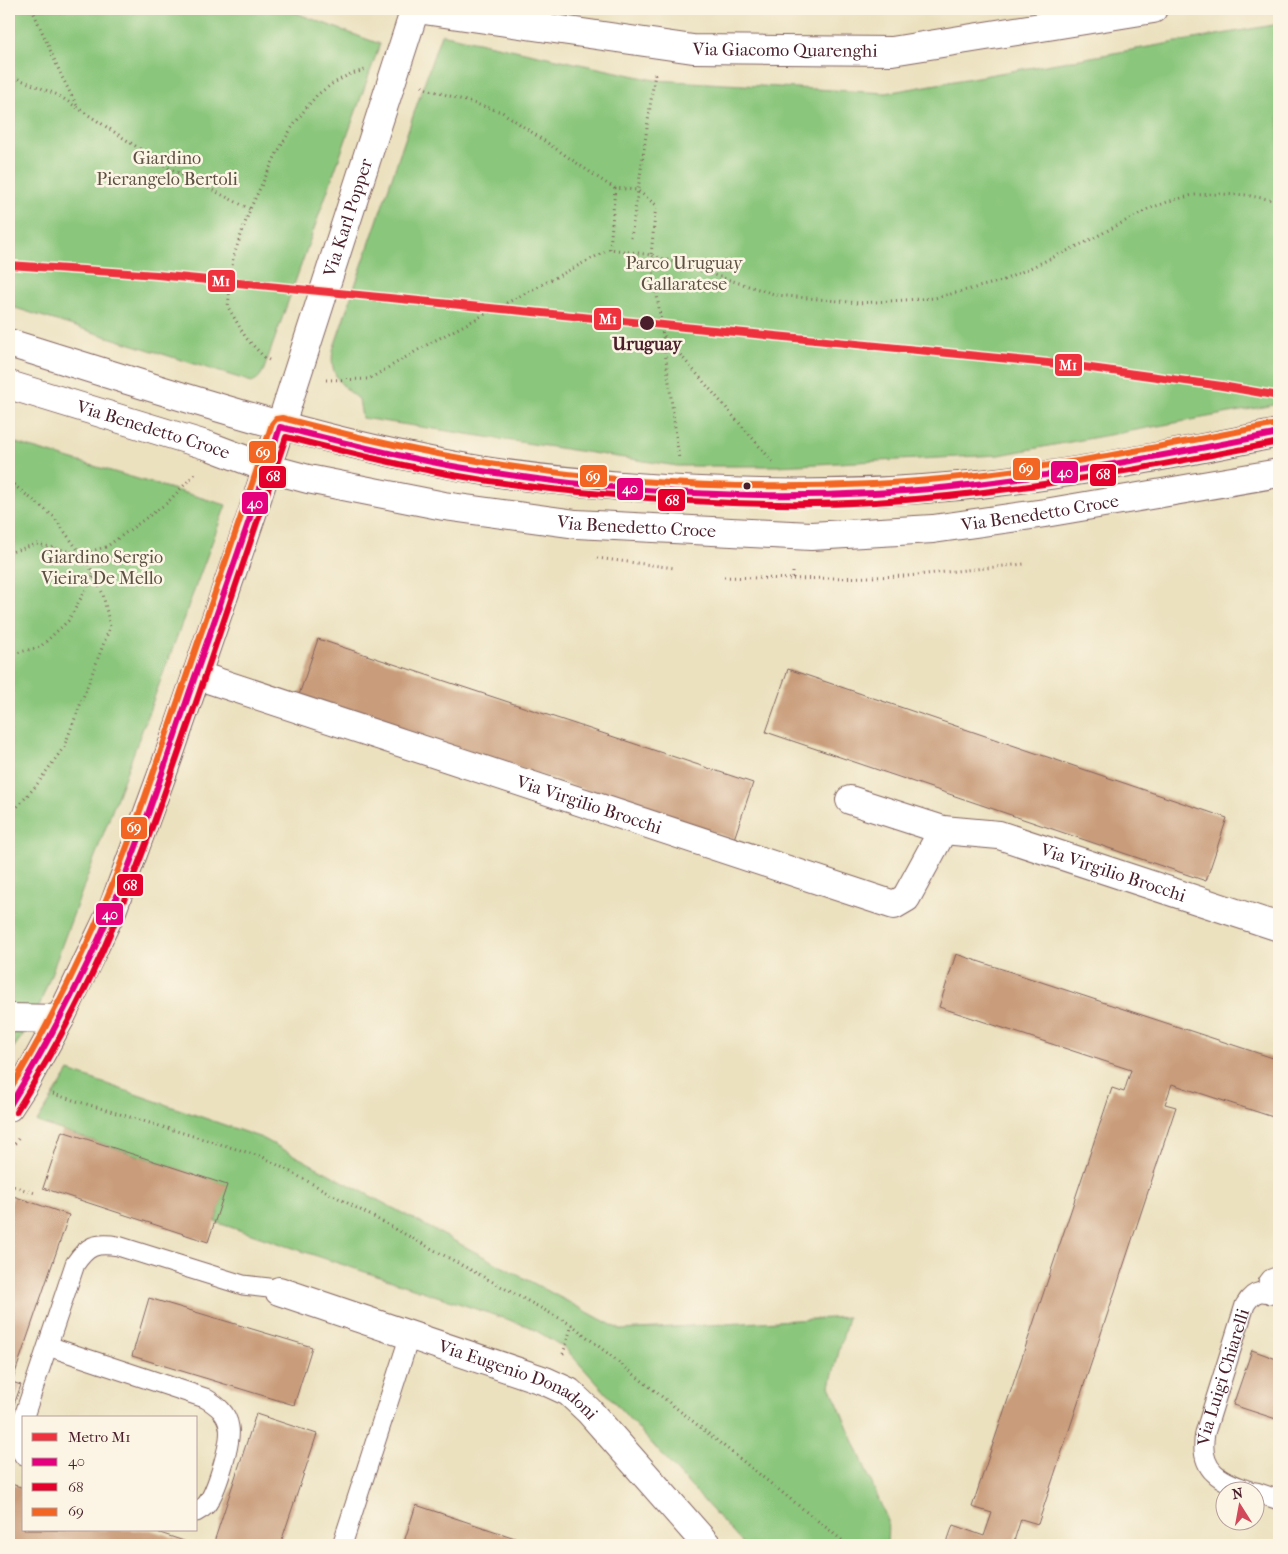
<svg xmlns="http://www.w3.org/2000/svg" width="1288" height="1554" font-family="'IM FELL French Canon',serif">
	<style>
		.green { fill: #8ac67c; stroke: #6a7254 }
		.building { fill: #c99d7c }
		.lines { fill: none; stroke-linecap: round; stroke-linejoin: round }
		.lane-casing { stroke: #82635f; stroke-width: 21 }
		.street-casing { stroke: #82635f; stroke-width: 30 }
		.path { stroke: #82635f; stroke-width: 3; stroke-dasharray: 1 4; stroke-linecap: butt }
		.lane { stroke: #fff; stroke-width: 19 }
		.street { stroke: #fff; stroke-width: 28 }
		.bus-1-casing { stroke: #fcf5e5; stroke-width: 10 }
		.bus-2-casing { stroke: #fcf5e5; stroke-width: 10 }
		.bus-3-casing { stroke: #fcf5e5; stroke-width: 10 }
		.bus-1 { stroke: #e5007d; stroke-width: 6 }
		.bus-2 { stroke: #e4002b; stroke-width: 6 }
		.bus-3 { stroke: #f26522; stroke-width: 6 }
		.metro-1-casing { stroke: #fcf5e5; stroke-width: 11 }
		.metro-1 { stroke: #ee333e; stroke-width: 8 }
		.stop-dot { fill: #4a1f2b; stroke: #fcf5e5; stroke-width: 2 }
		.labels { text-anchor: middle; stroke-width: 5; stroke-linejoin: round; paint-order: stroke }
		.street-label { font-size: 18px; fill: #4a1f2b; stroke: #fcf5e5 }
		.park-label { font-size: 18px; fill: #5d5143; stroke: #fcf5e5 }
		.stop-label { font-size: 18px; font-weight: bold; fill: #4a1f2b; stroke: #fcf5e5 }
		.line-badge { stroke: #fcf5e5; stroke-width: 2 }
		.badge-label { font-size: 14px; text-anchor: middle; font-weight: bold; fill: #fff }
	</style>
	<rect width="100%" height="100%" fill="#fcf5e5"/>
	<filter id="ink" filterUnits="userSpaceOnUse"><feTurbulence type="fractalNoise" baseFrequency=".02" numOctaves="2"/><feDisplacementMap in="SourceGraphic" scale="10" xChannelSelector="R" yChannelSelector="G"/><feConvolveMatrix kernelMatrix="1 2 1 2 8 2 1 2 1" color-interpolation-filters="sRGB"/></filter>
	<filter id="wash" filterUnits="userSpaceOnUse"><feTurbulence type="fractalNoise" baseFrequency=".0096" numOctaves="4" result="noise"/><feDisplacementMap in="SourceGraphic" scale="20" xChannelSelector="R" yChannelSelector="G"/><feGaussianBlur stdDeviation="1.12" result="paint"/><feColorMatrix in="noise" values="0 0 0 0 0 0 0 0 0 0 0 0 0 0 0 0 0 1.4 0 .05"/><feComposite in="paint" operator="in"/></filter>
	<g filter="url(#wash)">
		<rect width="100%" height="100%" fill="#ebe1bf"/>
		<path class="green" d="M9 9H285L380 44 264 369C261 375 259 379 252 382L9 306Z
			M1279 24V404L999 455 776 466H677L362 418 359 399C340 385 329 374 333 350L441 34 654 80 886 93Z
			M9 441 226 505 34 1020 9 1054Z
			M69 1071 262 1138 621 1330 848 1317 830 1386 888 1521 887 1545H744L565 1348 530 1327 215 1222 226 1185 37 1122Z"/>
		<g id="blocks">
			<path class="building" d="M318 639 753 783 734 839 299 695Z
				M788 669 1227 818 1206 881 766 732Z
				M956 954 1279 1060V1119L1172 1084 1165 1104 1176 1107 1038 1524 1021 1519 1014 1541 1024 1545H946L953 1525 984 1536 992 1513 972 1507 1112 1088 1124 1092 1131 1070 939 1007Z
				M62 1131 227 1185 208 1242 43 1188Z
				M13 1196 69 1215 12 1382 21 1385 9 1418V1208Z
				M149 1298 312 1347 294 1405 132 1356Z
				M1252 1350 1279 1360V1420L1233 1405Z
				M256 1414 317 1434 280 1545H213Z
				M11 1484 24 1488V1530H151L196 1545H19L9 1542V1492Z
				M416 1505 536 1545H403Z"/>
		</g>
	</g>
	<g filter="url(#ink)">
		<use href="#blocks" fill-opacity="0" stroke="#82635f" stroke-width="1"/>
		<g class="lines">
			<defs>
				<g id="lane">
					<path d="M1271 1294 1268 1291V1283L1271 1279 1279 1276"/>
					<path d="M48 1346 205 1398C217 1405 227 1413 229 1427 232 1442 216 1493 206 1505 203 1508 200 1510 196 1512"/>
					<path d="M24 1456 19 1448 18 1434 75 1264C87 1246 96 1242 118 1246L243 1285 269 1288 279 1291"/>
					<path id="s1" d="M1253 1492C1221 1481 1198 1472 1205 1433L1245 1305C1255 1288 1263 1291 1279 1296"/>
					<path d="M1256 1492 1279 1500"/>
					<path d="M343 1542 410 1335"/>
				</g>
				<g id="street">
					<path id="s2" d="M417 9 693 49 892 51 1153 9"/>
					<path d="M9 343C164 391 318 443 479 470 526 478 574 482 621 486 734 495 846 497 959 486 1067 476 1173 454 1279 433"/>
					<path id="s3" d="M9 385 209 446 267 468 308 479 444 506 576 524 811 536 933 529 1045 513 1279 473"/>
					<path id="s4" d="M196 675 894 905 906 898 943 830"/>
					<path id="s5" d="M850 800 943 830 999 835 1279 927"/>
					<path d="M9 1018 60 1019"/>
					<path id="s6" d="M9 1107 26 1081 60 1019 113 908 168 758 252 514 415 9"/>
					<path id="s7" d="M279 1291 545 1381 569 1392 589 1411 707 1545"/>
				</g>
			</defs>
			<use href="#lane" class="lane-casing"/>
			<use href="#street" class="street-casing"/>
			<path class="path" d="M32 9 62 77 77 106
				M9 75 58 95 169 168 250 209
				M422 86 424 88 502 112 606 183 615 188 637 190 656 205 651 255 663 336 679 459
				M631 238 655 73
				M610 249 615 188
				M664 336 773 462
				M269 360 265 358 246 338 228 307 233 258 250 209 277 153 291 129 306 108 317 95 332 84 348 75 365 70
				M326 380 369 379 430 343 610 249 651 255 777 295 859 303 935 298 1002 281 1086 242 1148 209 1170 201 1193 195 1219 194 1245 195 1279 201
				M9 483 14 485 53 516 89 565 103 594 110 627 64 747 35 787 9 816
				M9 554 11 552 37 544 81 554 106 547 167 503 195 474
				M597 558 675 568
				M724 577 793 579V568
				M793 579 907 576 1024 564
				M9 653 12 654 40 647 68 621 94 575
				M53 1094 263 1157 572 1325 848 1545
				M9 1152 20 1136
				M9 1185 35 1193
				M563 1354 572 1325"/>
			<use href="#lane" class="lane"/>
			<use href="#street" class="street"/>
			<defs>
				<path id="bus-1" d="M9 1107C39 1058 66 1009 90 958 131 871 160 779 191 688 221 601 252 515 280 427 339 441 398 457 458 467 594 490 735 500 873 493 1010 486 1145 459 1279 433"/>
				<path id="bus-2" d="M16 1112C47 1062 75 1012 99 959 138 872 169 781 200 691 228 606 258 522 286 437 341 451 397 465 453 475 503 484 553 490 603 494 693 503 785 507 875 502 1012 494 1146 468 1279 442"/>
				<path id="bus-3" d="M9 1091C36 1047 60 1001 82 954 123 868 152 776 183 686 213 598 243 512 272 424L276 419 282 418C341 433 400 448 460 458 595 482 735 491 873 484 1009 477 1144 450 1277 424"/>
			</defs>
			<use href="#bus-1" class="bus-1-casing"/>
			<use href="#bus-2" class="bus-2-casing"/>
			<use href="#bus-3" class="bus-3-casing"/>
			<use href="#bus-1" class="bus-1"/>
			<use href="#bus-2" class="bus-2"/>
			<use href="#bus-3" class="bus-3"/>
			<defs>
				<path id="metro-1" d="M9 265 157 275 1069 365 1222 386 1279 396"/>
			</defs>
			<use href="#metro-1" class="metro-1-casing"/>
			<use href="#metro-1" class="metro-1"/>
		</g>
	</g>
	<g class="stop-dot">
		<circle cx="647" cy="323" r="8"/>
		<circle cx="747" cy="486" r="4.5"/>
	</g>
	<g class="labels">
		<g class="street-label">
			<text dy="6" stroke="none"><textPath href="#s2" startOffset="371">Via Giacomo Quarenghi</textPath></text>
			<text dy="6" stroke="none"><textPath href="#s6" startOffset="954">Via Karl Popper</textPath></text>
			<text dy="6" stroke="none"><textPath href="#s3" startOffset="151">Via Benedetto Croce</textPath></text>
			<text dy="6" stroke="none"><textPath href="#s3" startOffset="1051">Via Benedetto Croce</textPath></text>
			<text dy="6" stroke="none"><textPath href="#s3" startOffset="646">Via Benedetto Croce</textPath></text>
			<text dy="6" stroke="none"><textPath href="#s4" startOffset="414">Via Virgilio Brocchi</textPath></text>
			<text dy="6" stroke="none"><textPath href="#s5" startOffset="274">Via Virgilio Brocchi</textPath></text>
			<text dy="6" stroke="none"><textPath href="#s1" startOffset="145">Via Luigi Chiarelli</textPath></text>
			<text dy="6" stroke="none"><textPath href="#s7" startOffset="256">Via Eugenio Donadoni</textPath></text>
		</g>
		<g class="park-label">
			<text x="167" y="164">Giardino<tspan x="167" dy="21">Pierangelo Bertoli</tspan></text>
			<text x="684" y="269">Parco Uruguay<tspan x="684" dy="21">Gallaratese</tspan></text>
			<text x="102" y="563">Giardino Sergio<tspan x="102" dy="21">Vieira De Mello</tspan></text>
		</g>
		<g class="stop-label">
			<text x="647" y="350">Uruguay</text>
		</g>
	</g>
	<g class="line-badge">
		<rect x="207" y="269" width="29" height="24" rx="5" fill="#ee333e"/>
		<rect x="593" y="307" width="29" height="24" rx="5" fill="#ee333e"/>
		<rect x="1054" y="353" width="29" height="24" rx="5" fill="#ee333e"/>
		<rect x="248" y="440" width="29" height="24" rx="5" fill="#f26522"/>
		<rect x="1012" y="457" width="29" height="24" rx="5" fill="#f26522"/>
		<rect x="1050" y="460" width="29" height="24" rx="5" fill="#e5007d"/>
		<rect x="1089" y="463" width="28" height="24" rx="5" fill="#e4002b"/>
		<rect x="579" y="464" width="29" height="24" rx="5" fill="#f26522"/>
		<rect x="258" y="465" width="29" height="24" rx="5" fill="#e4002b"/>
		<rect x="616" y="477" width="28" height="24" rx="5" fill="#e5007d"/>
		<rect x="657" y="488" width="29" height="24" rx="5" fill="#e4002b"/>
		<rect x="241" y="491" width="28" height="24" rx="5" fill="#e5007d"/>
		<rect x="120" y="816" width="28" height="24" rx="5" fill="#f26522"/>
		<rect x="116" y="873" width="28" height="24" rx="5" fill="#e4002b"/>
		<rect x="95" y="902" width="29" height="24" rx="5" fill="#e5007d"/>
	</g>
	<g class="badge-label">
		<text x="221" y="286">M1</text>
		<text x="608" y="324">M1</text>
		<text x="1068" y="370">M1</text>
		<text x="263" y="457">69</text>
		<text x="1026" y="473">69</text>
		<text x="1065" y="477">40</text>
		<text x="1103" y="479">68</text>
		<text x="593" y="481">69</text>
		<text x="273" y="481">68</text>
		<text x="630" y="493">40</text>
		<text x="672" y="505">68</text>
		<text x="255" y="508">40</text>
		<text x="134" y="832">69</text>
		<text x="130" y="890">68</text>
		<text x="110" y="919">40</text>
	</g>
	<rect width="1288" height="1554" fill="none" stroke="#fcf5e5" stroke-width="30"/>
	<rect x="22" y="1416" width="175" height="115" fill="#fcf5e5" stroke="#b59f9b"/>
	<rect x="32" y="1433" width="25" height="8" fill="#ee333e" stroke="#b59f9b"/>
	<text x="68" y="1442" font-size="15" fill="#4a1f2b">Metro M1</text>
	<rect x="32" y="1458" width="25" height="8" fill="#e5007d" stroke="#b59f9b"/>
	<text x="68" y="1466" font-size="15" fill="#4a1f2b">40</text>
	<rect x="32" y="1483" width="25" height="8" fill="#e4002b" stroke="#b59f9b"/>
	<text x="68" y="1492" font-size="15" fill="#4a1f2b">68</text>
	<rect x="32" y="1508" width="25" height="8" fill="#f26522" stroke="#b59f9b"/>
	<text x="68" y="1516" font-size="15" fill="#4a1f2b">69</text>
	<g transform="translate(1240 1506) rotate(349)"><circle r="24" fill="#fcf5e5" stroke="#b59f9b"/>
	<path d="M0-4L9 19L0 12L-9 19Z" fill="#d1495b"/>
	<text y="-8" font-size="14" font-weight="bold" text-anchor="middle" fill="#4a1f2b">N</text>
	</g>
</svg>
